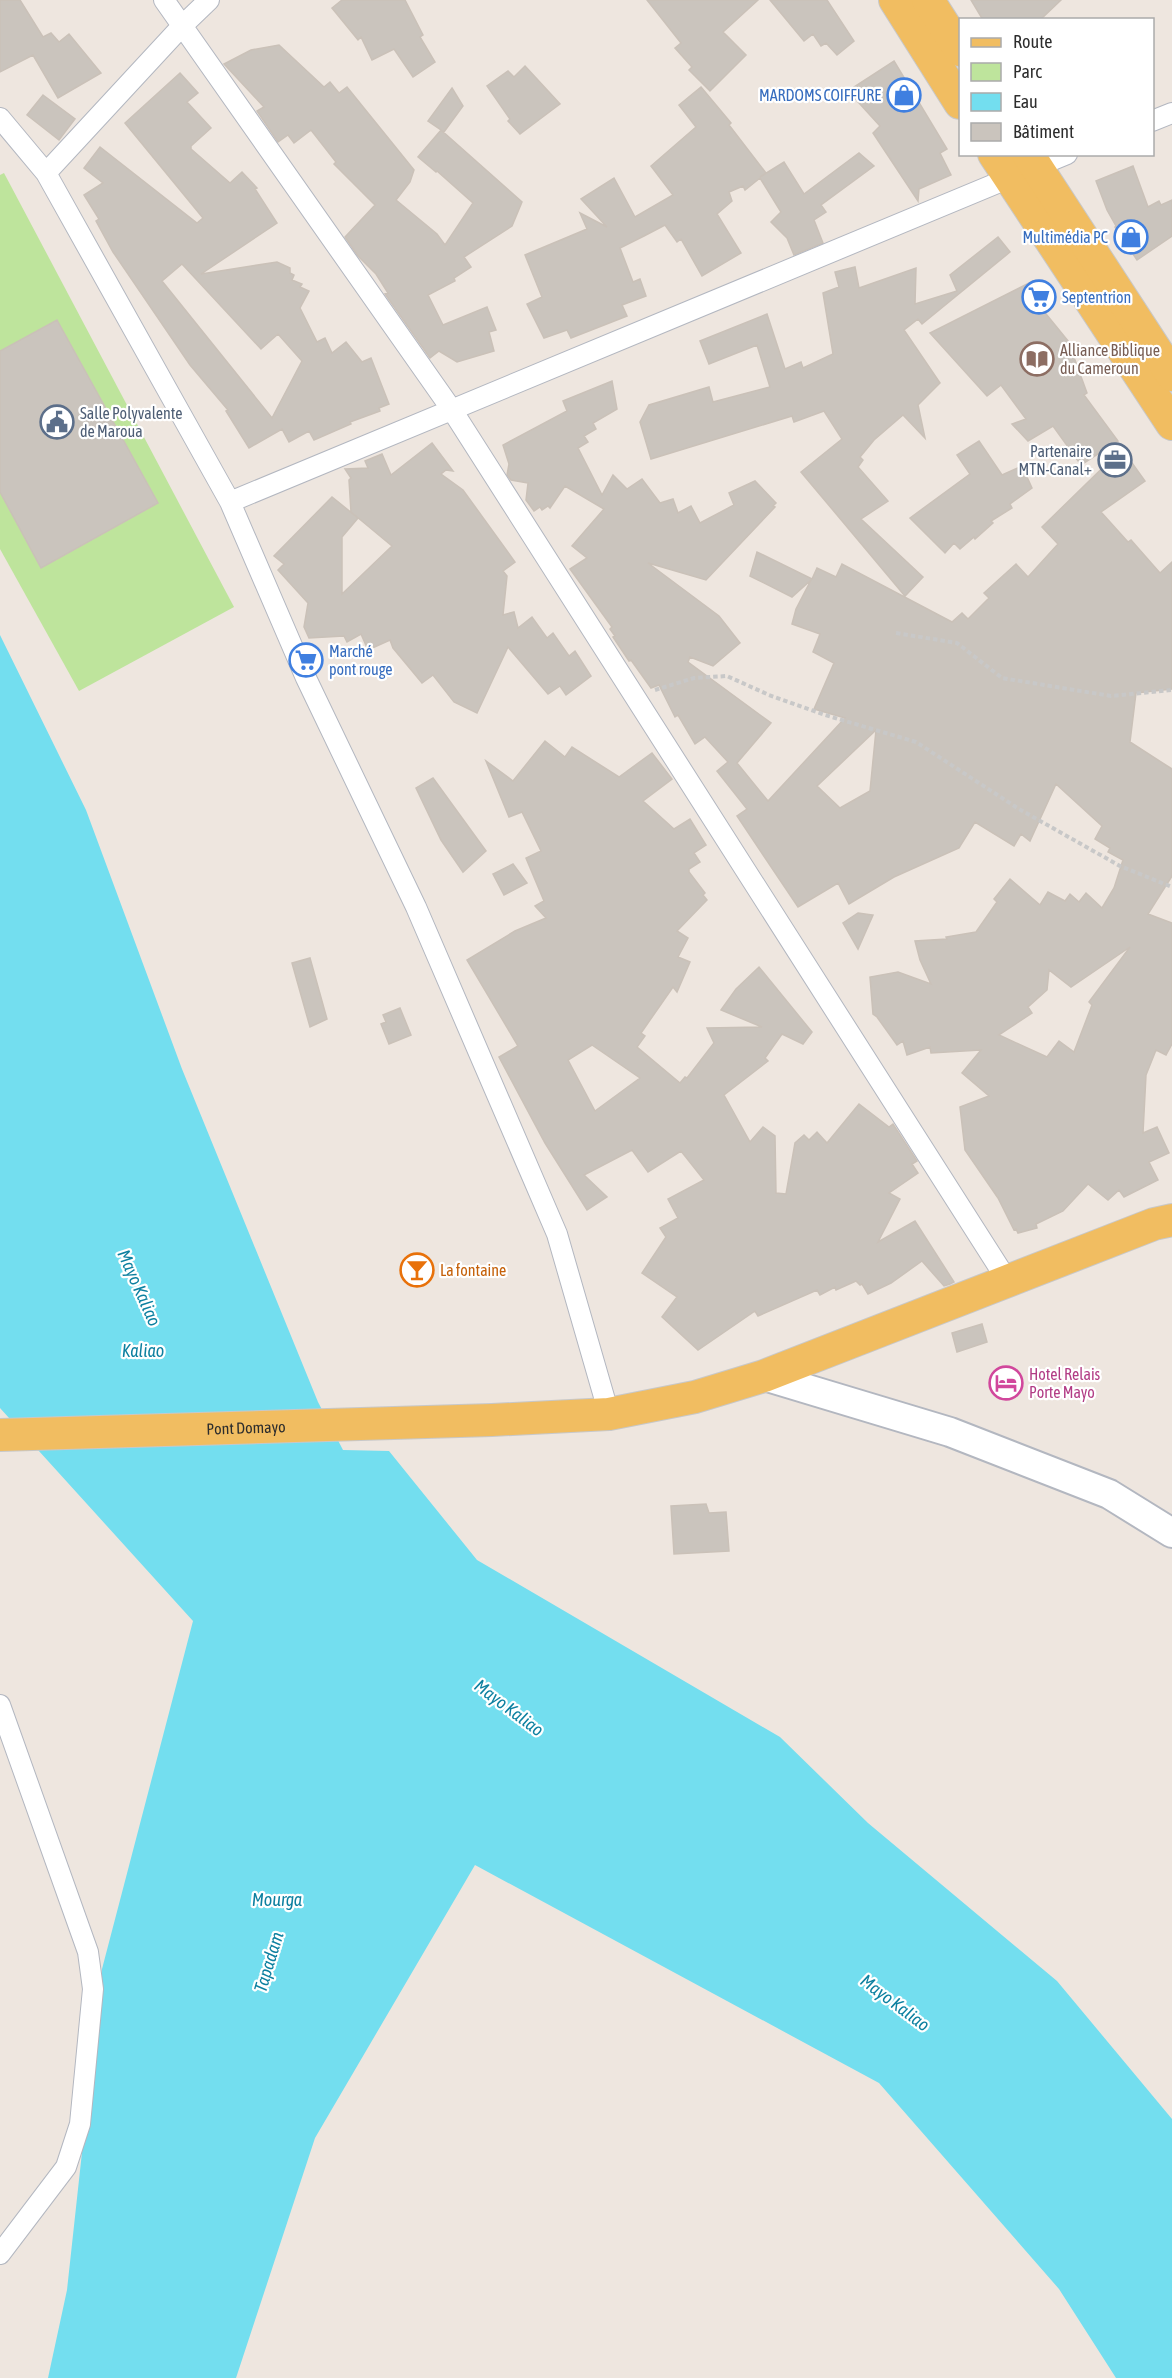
<svg xmlns="http://www.w3.org/2000/svg" width="1172" height="2378" font-family="'Asap Condensed',sans-serif">
	<style>
		.green { fill: #bee49c }
		.water { fill: #73deef }
		.building { fill: #cac4bd; stroke: #cac1b8; stroke-width: 1.5; fill-rule: evenodd }
		.lines { fill: none; stroke-linecap: round; stroke-linejoin: round }
		.street-casing { stroke: #b3b7c0; stroke-width: 22 }
		.secondary-casing { stroke: #b3b7c0; stroke-width: 32 }
		.primary-casing { stroke: #c8c8c8; stroke-width: 34 }
		.path { stroke: #c8c8c8; stroke-width: 4; stroke-dasharray: 4.5 3; stroke-linecap: butt }
		.street { stroke: #fff; stroke-width: 20 }
		.secondary { stroke: #fff; stroke-width: 28 }
		.primary { stroke: #f1bd61; stroke-width: 32 }
		.labels { text-anchor: middle; stroke-width: 4.5; stroke-linejoin: round; paint-order: stroke }
		.shop-label { font-size: 16px; fill: #366cbe; stroke: #fff; text-anchor: end }
		.education-label { font-size: 16px; fill: #785e54; stroke: #fff; text-anchor: start }
		.service-label { font-size: 16px; fill: #4e5e75; stroke: #fff; text-anchor: start }
		.food-label { font-size: 16px; fill: #c56008; stroke: #fff; text-anchor: start }
		.hotel-label { font-size: 16px; fill: #b23c85; stroke: #fff; text-anchor: start }
		.street-label { font-size: 16px; fill: #2d2d2d; stroke: #fff }
		.water-label { font-size: 18px; font-style: italic; fill: #0d80a0; stroke: #fff }
	</style>
	<rect width="100%" height="100%" fill="#eee6df"/>
	<path class="green" d="M4 173 234 607 79 691 0 549V175Z"/>
	<path class="water" d="M0 635 86 810 182 1069 318 1402 343 1450 389 1451 477 1560 780 1737 868 1823 1057 1981 1172 2119V2378H1116L1059 2289 879 2083 475 1865 315 2138 236 2378H48L67 2290 102 1969 193 1621 0 1408Z"/>
	<path class="building" d="M0 0H20L43 37 51 33 59 42 69 34 101 73 58 98 33 55 0 72Z
		M342 0H405L423 35 420 37 435 62 413 77 394 49 372 60 361 37 358 40 332 8Z
		M647 0H758L723 32 746 55 710 91 689 70 692 67 675 48 681 43Z
		M770 0H827L854 41 837 55 826 43 821 46 813 34 804 41Z
		M971 0H1061L1040 20H983Z
		M279 45 324 87 330 82 339 93 347 87 414 170 410 182 396 200 437 234 445 245 473 203 437 171 436 172 418 157 441 130 522 202 512 226 464 257 471 267 454 278 455 281 428 295 443 325 487 307 496 330 489 332 494 351 457 362 439 351 430 358 385 294 388 293 376 274 358 256 345 237 375 205 334 164 336 162 311 130 294 143 288 135 278 142 257 111 264 107 224 64 251 50Z
		M894 61 947 149 940 153 951 175 919 189 918 201 873 133 880 126 848 91Z
		M525 66 560 104 520 134 508 121 510 119 487 86 508 71 514 77Z
		M180 73 198 93 187 102 211 128 191 146V149L230 183 242 172 257 188 255 189 277 223 201 274 277 262 290 268V273L294 275 292 280 302 284 300 287 309 291 300 308 317 342 325 338 332 353 346 342 362 362 371 358 389 404 379 408 380 411 350 422 351 424 314 440 309 431 289 442 282 429 249 448 226 411 228 410 190 365 113 252 96 221 99 219 84 195 103 183 84 168 100 147 197 223 203 218 125 123ZM182 264 261 349 278 334 302 361 272 418 162 281Z
		M701 87 731 123 729 125 766 173 760 177 784 162 804 194 859 153 874 166 821 205 826 212 814 220 823 243 794 255 787 238 771 222 781 212 760 178 745 190 743 186 729 192 732 201 717 214 741 253 702 276 681 239 677 242 665 225 644 236 620 248 633 282 640 279 646 296 622 305 627 316 571 338 567 330 544 338 527 304 542 297 525 255 587 229 580 213 607 227 581 199 614 178 635 217 673 195 651 166 696 127 679 105Z
		M452 88 463 106 444 132 428 121Z
		M43 95 75 119 59 140 27 115Z
		M1133 166 1148 207 1159 201 1161 205 1172 200V236L1137 260 1115 227 1116 226 1107 210 1096 181Z
		M998 237 1010 252 922 324 918 319 904 330 940 383 918 405 925 438 903 415 874 440 860 457 863 460 858 467 888 501 861 519 923 577 905 596 801 472 842 439 824 411 794 422 792 416 651 459 640 422 649 405 709 387 713 402 770 387 757 345 709 364 700 341 767 314 785 369 801 362 803 368 833 354 823 293 839 287 835 272 855 267 859 288 916 268 915 304 957 291 950 275Z
		M1033 281 1050 305 1042 309 1068 341 1087 393 1084 395 1118 441 1081 465 1053 426 1028 441 1012 424 1026 419 1001 385 987 396 930 333Z
		M57 320 158 503 41 568 0 492V351Z
		M612 381 617 409 593 423 596 429 584 436 588 442 578 448 602 495 613 475 627 489 642 479 660 503 673 499 678 513 691 506 700 523 734 505 729 493 755 481 776 503 773 506 775 507 706 580 648 563 719 616 740 643 713 666 690 657 688 662 771 723 737 763 768 801 845 718 814 709 834 663 813 652 820 634 792 624 796 609 811 580 792 597 750 576 757 552 812 579 817 568 836 577 842 564 952 622 962 613 968 619 989 598 984 593 1016 564 1028 577 1058 544 1042 527 1122 449 1145 481 1101 512 1128 542 1131 540 1160 573 1172 562V689L1136 693 1130 742 1172 769V876L1148 914 1172 923V1044L1166 1055 1156 1050 1146 1075 1143 1133 1157 1127 1169 1153 1149 1162 1158 1180 1124 1197 1119 1190 1108 1200 1088 1184 1063 1211 1036 1224 1037 1228 1018 1233 1016 1229 1014 1230 998 1198 965 1150 960 1107 989 1096 962 1073 981 1050 931 1053 930 1047 907 1055 903 1041 897 1045 877 1017 873 1014 870 977 898 972 931 984 920 960 915 941 947 939 946 937 976 932 997 902 994 899 1010 879 1040 905 1048 892 1065 901 1070 894 1079 902 1086 893 1102 908 1114 888 1123 860 1108 852 1110 848 1095 839 1102 826 1056 784 1030 841 1021 834 1014 846 975 822 959 848 894 877 849 904 838 883 798 907 737 816 747 809 717 771 728 762 705 737 695 744 678 715 675 717 659 685 651 688 631 660 629 661 613 637 615 636 610 629 612 627 570 569 587 558 572 546 604 509 565 486 550 508 548 506 542 510 540 507 534 511 526 500 528 483 511 480 507 475 509 464 503 445 567 411 563 401ZM876 730 870 791 840 808 817 786ZM1130 947 1089 1002 1092 1005 1074 1052 1059 1041 1047 1057 999 1035 1032 1013 1028 1007 1047 990 1049 970 1071 987Z
		M979 441 1002 475 1022 466 1032 488 1010 504 1012 508 991 521 993 523 975 539 974 537 960 549 954 543 945 553 910 518 970 474 957 455Z
		M432 443 453 471 446 470 441 474 463 490 515 562 503 571 507 576 503 615 514 612 518 628 532 617 547 638 553 633 569 656 575 651 591 676 566 695 560 686 548 694 508 647 477 713 454 702 433 675 422 683 393 648 390 640 368 650 361 634 347 642 344 636 309 638 304 627 308 603 278 570 284 564 274 556 332 497 358 518 342 537V594L392 546 351 512 349 480 351 478 345 469 368 468 365 461 382 454 391 475Z
		M545 741 565 757 572 747 619 777 652 753 672 779 643 801 674 829 690 819 706 845 694 853 700 862 689 869V872L705 893 703 895 707 900 677 931 688 938 678 957 690 962 677 992 673 987 641 1033 645 1036 637 1047 680 1083 685 1077 687 1078 714 1043 707 1028 762 1027 721 1010 736 989 759 967 812 1032 803 1044 782 1034 765 1058 768 1061 724 1095 750 1142 763 1127 775 1136 776 1193 786 1194 795 1143 804 1135 809 1140 817 1132 827 1143 859 1104 889 1127 893 1124 917 1161 912 1164 918 1173 889 1193 900 1199 878 1242 915 1221 954 1282 950 1284 944 1286 922 1261 891 1283 868 1294 862 1284 860 1285 856 1281 836 1290 835 1287 820 1295 817 1290 758 1316 755 1311 698 1350 662 1317 677 1297 642 1273 666 1237 660 1228 678 1218 668 1199 704 1180 681 1151 648 1172 632 1150 584 1175 607 1197 587 1210 545 1143 499 1057 518 1046 467 960 515 931 546 918 535 906 544 901 526 858 541 851 522 812 509 817 486 761 513 781ZM592 1045 640 1078 595 1111 568 1060Z
		M433 778 486 851 463 872 441 840 416 788Z
		M513 864 527 883 504 895 493 874Z
		M858 913 873 915 858 949 843 923Z
		M310 958 327 1019 310 1027 292 963Z
		M400 1008 411 1035 389 1044 381 1024 386 1022 383 1015Z
		M982 1324 987 1342 957 1352 952 1333Z
		M706 1504 709 1513 726 1512 729 1551 674 1554 671 1506Z"/>
	<g class="lines">
		<defs>
			<path id="street" d="M164 0 452 410 1007 1280
				M0 118 46 173 230 502 306 678 416 907 557 1234 609 1414
				M1152 121 1172 113
				M46 173 182 26 209 0
				M230 502 1067 154
				M0 1705 88 1952 93 1989 80 2124 66 2167 0 2254"/>
			<path id="secondary" d="M764 1376 950 1432 1109 1494 1172 1533"/>
			<g id="primary">
				<path d="M895 0 960 103"/>
				<path d="M928 0 960 50"/>
				<path d="M994 154 1172 424"/>
				<path d="M1028 154 1172 375"/>
				<path id="s1" d="M0 1435 492 1420 609 1414 695 1397 764 1376 1154 1224 1172 1220"/>
			</g>
		</defs>
		<use href="#street" class="street-casing"/>
		<use href="#secondary" class="secondary-casing"/>
		<use href="#primary" class="primary-casing"/>
		<path class="path" d="M896 633 957 643 1002 678 1111 696 1172 690
			M655 690 694 678 727 676 769 695 825 715 916 742 1019 809 1120 866 1172 887"/>
		<use href="#street" class="street"/>
		<use href="#secondary" class="secondary"/>
		<use href="#primary" class="primary"/>
	</g>
	<defs>
		<symbol id="shop-ring" viewBox="-11 -11 22 22"><circle r="9.5" fill="#fff" stroke="#3f7fe0" stroke-width="1.5"/><path d="M-5-2.5h2.3a2.7 3.5 0 0 1 5.4 0H5L5.5 6h-11ZM-1.5-2.5h3a1.5 2.3 0 0 0-3 0Z" fill="#3f7fe0"/></symbol>
		<symbol id="supermarket-ring" viewBox="-11 -11 22 22"><circle r="9.5" fill="#fff" stroke="#3f7fe0" stroke-width="1.5"/><path d="M-6-5.5h2.5l.6 2H6L4.5 2H-2.5L-4.4-4H-6ZM-1.5 3.2a1.3 1.3 0 1 0 .1 0ZM3 3.2a1.3 1.3 0 1 0 .1 0Z" fill="#3f7fe0"/></symbol>
		<symbol id="library-ring" viewBox="-11 -11 22 22"><circle r="9.5" fill="#fff" stroke="#8d6e63" stroke-width="1.5"/><path d="M-6-4Q-3-5.5-.7-3.5V5Q-3 3-6 4ZM6-4Q3-5.5 .7-3.5V5Q3 3 6 4Z" fill="#8d6e63"/></symbol>
		<symbol id="civic-ring" viewBox="-11 -11 22 22"><circle r="9.5" fill="#fff" stroke="#5c6f8a" stroke-width="1.5"/><path d="M-.6-6.5H3V-4.5H.6V-3L4-1V1h2V6H-6V1h2V-1L-.6-3ZM-1.2 2.5V6h2.4V2.5Z" fill="#5c6f8a"/></symbol>
		<symbol id="office-ring" viewBox="-11 -11 22 22"><circle r="9.5" fill="#fff" stroke="#5c6f8a" stroke-width="1.5"/><path d="M-6-3h4V-5.5h4V-3h4V5H-6ZM-1-4.5V-3h2v-1.5ZM-6 0V1H6V0Z" fill="#5c6f8a"/></symbol>
		<symbol id="bar-ring" viewBox="-11 -11 22 22"><circle r="9.5" fill="#fff" stroke="#e8710a" stroke-width="1.5"/><path d="M-6-5H6L.8 .8V4.5H3.5V6h-7V4.5H-.8V.8Z" fill="#e8710a"/></symbol>
		<symbol id="hotel-ring" viewBox="-11 -11 22 22"><circle r="9.5" fill="#fff" stroke="#d1479c" stroke-width="1.5"/><path d="M-6-4.5h1.5V1H6V5H4.5V3h-9V5H-6ZM-4 0a1.8 1.8 0 1 1 3.6 0ZM.5 0V-2.5h3Q6-2.5 6 0Z" fill="#d1479c"/></symbol>
	</defs>
	<g fill-rule="evenodd">
		<use href="#shop-ring" x="885" y="76" width="38" height="38"/>
		<use href="#shop-ring" x="1112" y="218" width="38" height="38"/>
		<use href="#supermarket-ring" x="1020" y="278" width="38" height="38"/>
		<use href="#library-ring" x="1018" y="340" width="38" height="38"/>
		<use href="#civic-ring" x="38" y="403" width="38" height="38"/>
		<use href="#office-ring" x="1096" y="441" width="38" height="38"/>
		<use href="#supermarket-ring" x="287" y="641" width="38" height="38"/>
		<use href="#bar-ring" x="398" y="1251" width="38" height="38"/>
		<use href="#hotel-ring" x="987" y="1364" width="38" height="38"/>
	</g>
	<g class="labels">
		<g class="shop-label">
			<text x="881" y="101">MARDOMS COIFFURE</text>
			<text x="1108" y="243">Multimédia PC</text>
			<text x="1062" y="303" text-anchor="start">Septentrion</text>
			<text x="329" y="657" text-anchor="start">Marché<tspan x="329" dy="18">pont rouge</tspan></text>
		</g>
		<g class="education-label">
			<text x="1060" y="356">Alliance Biblique<tspan x="1060" dy="18">du Cameroun</tspan></text>
		</g>
		<g class="service-label">
			<text x="80" y="419">Salle Polyvalente<tspan x="80" dy="18">de Maroua</tspan></text>
			<text x="1092" y="457" text-anchor="end">Partenaire<tspan x="1092" dy="18">MTN-Canal+</tspan></text>
		</g>
		<g class="food-label">
			<text x="440" y="1276">La fontaine</text>
		</g>
		<g class="hotel-label">
			<text x="1029" y="1380">Hotel Relais<tspan x="1029" dy="18">Porte Mayo</tspan></text>
		</g>
		<g class="street-label">
			<text dy="6" stroke="none"><textPath href="#s1" startOffset="246">Pont Domayo</textPath></text>
		</g>
		<g class="water-label">
			<text transform="translate(139 1288) rotate(66)" y="6">Mayo Kaliao</text>
			<text x="143" y="1357">Kaliao</text>
			<text transform="translate(509 1708) rotate(37)" y="6">Mayo Kaliao</text>
			<text x="277" y="1906">Mourga</text>
			<text transform="translate(269 1962) rotate(-73)" y="6">Tapadam</text>
			<text transform="translate(895 2003) rotate(37)" y="6">Mayo Kaliao</text>
		</g>
	</g>
	<rect x="959" y="18" width="195" height="138" fill="#ffffff" stroke="#ababab" stroke-width="1.5"/>
	<rect x="971" y="38" width="30" height="9" fill="#f1bd61" stroke="#ababab" stroke-width="1.5"/>
	<text x="1013" y="48" font-size="18" fill="#2d2d2d">Route</text>
	<rect x="971" y="63" width="30" height="18" fill="#bee49c" stroke="#ababab" stroke-width="1.5"/>
	<text x="1013" y="78" font-size="18" fill="#2d2d2d">Parc</text>
	<rect x="971" y="93" width="30" height="18" fill="#73deef" stroke="#ababab" stroke-width="1.5"/>
	<text x="1013" y="108" font-size="18" fill="#2d2d2d">Eau</text>
	<rect x="971" y="123" width="30" height="18" fill="#cac4bd" stroke="#ababab" stroke-width="1.5"/>
	<text x="1013" y="138" font-size="18" fill="#2d2d2d">Bâtiment</text>
</svg>
